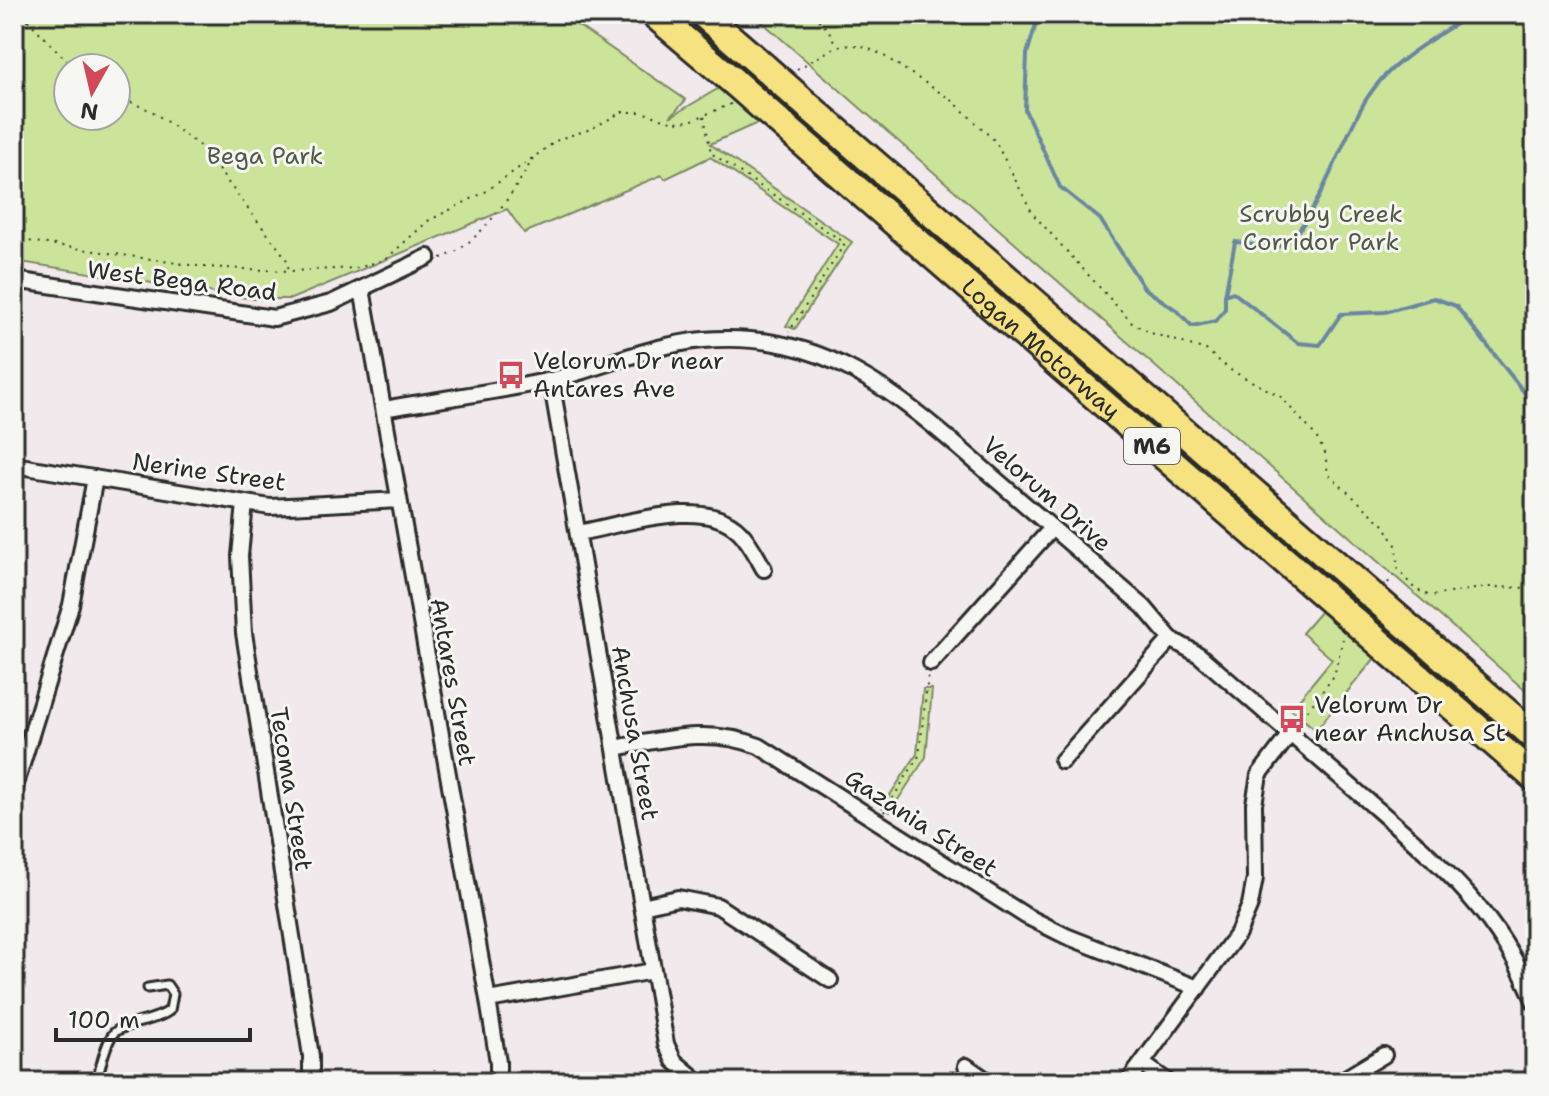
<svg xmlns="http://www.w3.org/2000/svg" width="1549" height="1096" font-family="'Shantell Sans',sans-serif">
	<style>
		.green { fill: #cbe49a; stroke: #7b8862; stroke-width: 2; fill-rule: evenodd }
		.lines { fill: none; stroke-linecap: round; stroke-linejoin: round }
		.stream { stroke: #6b86a1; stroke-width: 4 }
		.service-casing { stroke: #2b2b2b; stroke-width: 13 }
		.minor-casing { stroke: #2b2b2b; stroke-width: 20 }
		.motorway-casing { stroke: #2b2b2b; stroke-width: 32 }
		.path { stroke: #2b2b2b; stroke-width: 2; stroke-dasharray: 2 6; stroke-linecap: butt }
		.service { stroke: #f6f6f2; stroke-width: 7 }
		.minor { stroke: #f6f6f2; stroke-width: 14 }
		.motorway { stroke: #f7e281; stroke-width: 26 }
		.motorway-bridge-casing { stroke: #2b2b2b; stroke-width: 32; stroke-linecap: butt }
		.motorway-bridge { stroke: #f7e281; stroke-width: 26 }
		.labels { text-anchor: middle; stroke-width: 6; stroke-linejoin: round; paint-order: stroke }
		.shield { fill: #f6f6f2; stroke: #686867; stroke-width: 2 }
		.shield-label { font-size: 22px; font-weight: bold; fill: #2b2b2b }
		.park-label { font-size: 24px; fill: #535947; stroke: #f6f6f2 }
		.street-label { font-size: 24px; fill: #2b2b2b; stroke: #f6f6f2 }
		.poi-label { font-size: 24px; fill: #2b2b2b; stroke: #f6f6f2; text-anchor: start }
	</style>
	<rect width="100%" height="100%" fill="#f2e9ed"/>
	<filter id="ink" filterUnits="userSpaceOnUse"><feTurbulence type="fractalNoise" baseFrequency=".0125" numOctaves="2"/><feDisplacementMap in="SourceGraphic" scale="16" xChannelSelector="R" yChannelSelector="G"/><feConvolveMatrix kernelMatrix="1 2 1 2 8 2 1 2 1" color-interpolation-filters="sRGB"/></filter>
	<g filter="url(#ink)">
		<path class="green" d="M14 14H561L686 100 670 117 721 87 760 122 710 144 852 242 795 329 786 326 838 244 710 157 665 179 662 175 524 233 507 209 291 299H253L14 261ZM68 68H116V116H68Z
			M753 14H1535V699Z
			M1321 611 1375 658 1316 730 1291 709 1332 659 1302 633Z
			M923 689H932L926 757 890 812 882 807 917 754Z"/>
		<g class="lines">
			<path class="stream" d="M1039 14 1027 54 1025 110 1060 187 1100 219 1144 288 1176 310 1192 326 1216 321 1225 309V295L1233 292 1298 343 1320 345 1341 314 1385 312 1434 298 1456 306 1535 406
				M1225 295 1235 242C1254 242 1269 256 1287 242 1316 221 1345 132 1367 98 1391 60 1435 38 1471 14"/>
			<defs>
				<path id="service" d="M96 1082C101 1068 104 1046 113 1034 121 1023 156 1022 170 1010L173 994 167 985 148 988"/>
				<path id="minor" d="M14 280 274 318 331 303 428 257
					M362 289 488 1000 498 1062V1082
					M551 380 666 1044 674 1061 699 1082
					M384 409C439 399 496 392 551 380 602 368 650 345 703 340 830 329 904 400 993 477 1043 520 1094 564 1144 607L1171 639 1199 655C1253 702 1307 748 1361 795 1434 859 1498 909 1535 1003
					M14 465 270 507 399 500
					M245 503 240 556 244 633 311 1056V1082
					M578 533C623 525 705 495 740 532 750 542 757 557 764 569
					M931 663 1052 528
					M615 748C666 739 710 727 759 746L1026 916 1066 936 1198 988
					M1062 761 1171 639
					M14 790 71 605 95 478
					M642 906 678 898 718 906 830 980
					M488 1000 653 971
					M1142 1063 1168 1082
					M966 1066 989 1082
					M1128 1082 1238 933 1250 905 1255 878 1254 804 1259 775 1290 734
					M1339 1082 1384 1055"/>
				<g id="motorway">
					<path d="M654 14 734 82"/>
					<path d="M703 14 764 67"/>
					<path d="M799 98 1535 737"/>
					<path id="s1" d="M769 113 1535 778"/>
				</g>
			</defs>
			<use href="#service" class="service-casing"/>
			<use href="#minor" class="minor-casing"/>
			<use href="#motorway" class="motorway-casing"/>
			<path class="path" d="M22 14 74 68
				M813 14 829 31 836 45
				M1529 14 1535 50
				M797 69 837 46 860 45 881 54 953 101 995 141 1033 214 1132 323 1151 333 1206 350 1232 371 1280 396 1315 435 1325 453 1328 474 1384 525 1396 545 1398 570 1415 589 1430 596 1488 587 1535 588
				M116 96 152 111 200 146 286 258 289 270
				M704 116 711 153 845 243 789 332
				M14 239 204 267 289 271 358 268 386 259 428 221 485 192 559 139 591 129 622 112H641L674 122 690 121 731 104
				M441 258C477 248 517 189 534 156
				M1388 583 1396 572
				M1298 723 1334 676 1343 639
				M884 812 919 756 928 676"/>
			<use href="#service" class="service"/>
			<use href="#minor" class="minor"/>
			<use href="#motorway" class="motorway"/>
			<defs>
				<path id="motorway-bridge" d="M764 67 799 98
					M734 82 769 113"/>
			</defs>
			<use href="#motorway-bridge" class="motorway-bridge-casing"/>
			<use href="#motorway-bridge" class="motorway-bridge"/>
		</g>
	</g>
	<defs>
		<symbol id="bus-bare" viewBox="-9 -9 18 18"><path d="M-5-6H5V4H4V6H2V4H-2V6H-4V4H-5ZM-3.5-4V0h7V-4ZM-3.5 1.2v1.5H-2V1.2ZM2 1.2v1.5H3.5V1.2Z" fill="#d1495b" stroke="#f6f6f2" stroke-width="2.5" paint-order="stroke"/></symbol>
	</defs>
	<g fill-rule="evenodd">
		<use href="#bus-bare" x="491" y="355" width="40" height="40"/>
		<use href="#bus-bare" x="1272" y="699" width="40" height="40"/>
	</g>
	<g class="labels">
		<rect class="shield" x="1124" y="428" width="56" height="36" rx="6"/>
		<g class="shield-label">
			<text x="1152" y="454">M6</text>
		</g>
		<g class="park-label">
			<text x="265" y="164">Bega Park</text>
			<text x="1321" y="222">Scrubby Creek<tspan x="1321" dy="28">Corridor Park</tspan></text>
		</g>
		<g class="street-label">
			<text transform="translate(182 281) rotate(7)" y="8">West Bega Road</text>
			<text dy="8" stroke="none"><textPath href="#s1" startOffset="360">Logan Motorway</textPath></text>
			<text transform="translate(209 472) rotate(8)" y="8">Nerine Street</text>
			<text transform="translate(1047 494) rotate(41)" y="8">Velorum Drive</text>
			<text transform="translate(453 682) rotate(80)" y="8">Antares Street</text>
			<text transform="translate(635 733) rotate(80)" y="8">Anchusa Street</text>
			<text transform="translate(291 789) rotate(81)" y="8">Tecoma Street</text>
			<text transform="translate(921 823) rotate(33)" y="8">Gazania Street</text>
		</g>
		<g class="poi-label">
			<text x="533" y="369">Velorum Dr near<tspan x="533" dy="28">Antares Ave</tspan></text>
			<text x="1314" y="713">Velorum Dr<tspan x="1314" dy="28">near Anchusa St</tspan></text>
		</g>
	</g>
	<rect width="1549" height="1096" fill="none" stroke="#f6f6f2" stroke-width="48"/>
	<rect x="24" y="24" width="1501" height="1048" fill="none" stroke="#2b2b2b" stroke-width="3" filter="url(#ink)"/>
	<g transform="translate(92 92) rotate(188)"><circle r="38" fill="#f6f6f2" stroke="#a5a5a2" stroke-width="2"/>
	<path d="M0-6L14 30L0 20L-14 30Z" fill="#d1495b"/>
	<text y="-12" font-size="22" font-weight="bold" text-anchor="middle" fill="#2b2b2b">N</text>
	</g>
	<path d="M56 1028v12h194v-12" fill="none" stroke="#2b2b2b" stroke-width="4"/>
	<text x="68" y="1028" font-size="24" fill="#2b2b2b" stroke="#f6f6f2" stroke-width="6" paint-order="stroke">100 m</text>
</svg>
